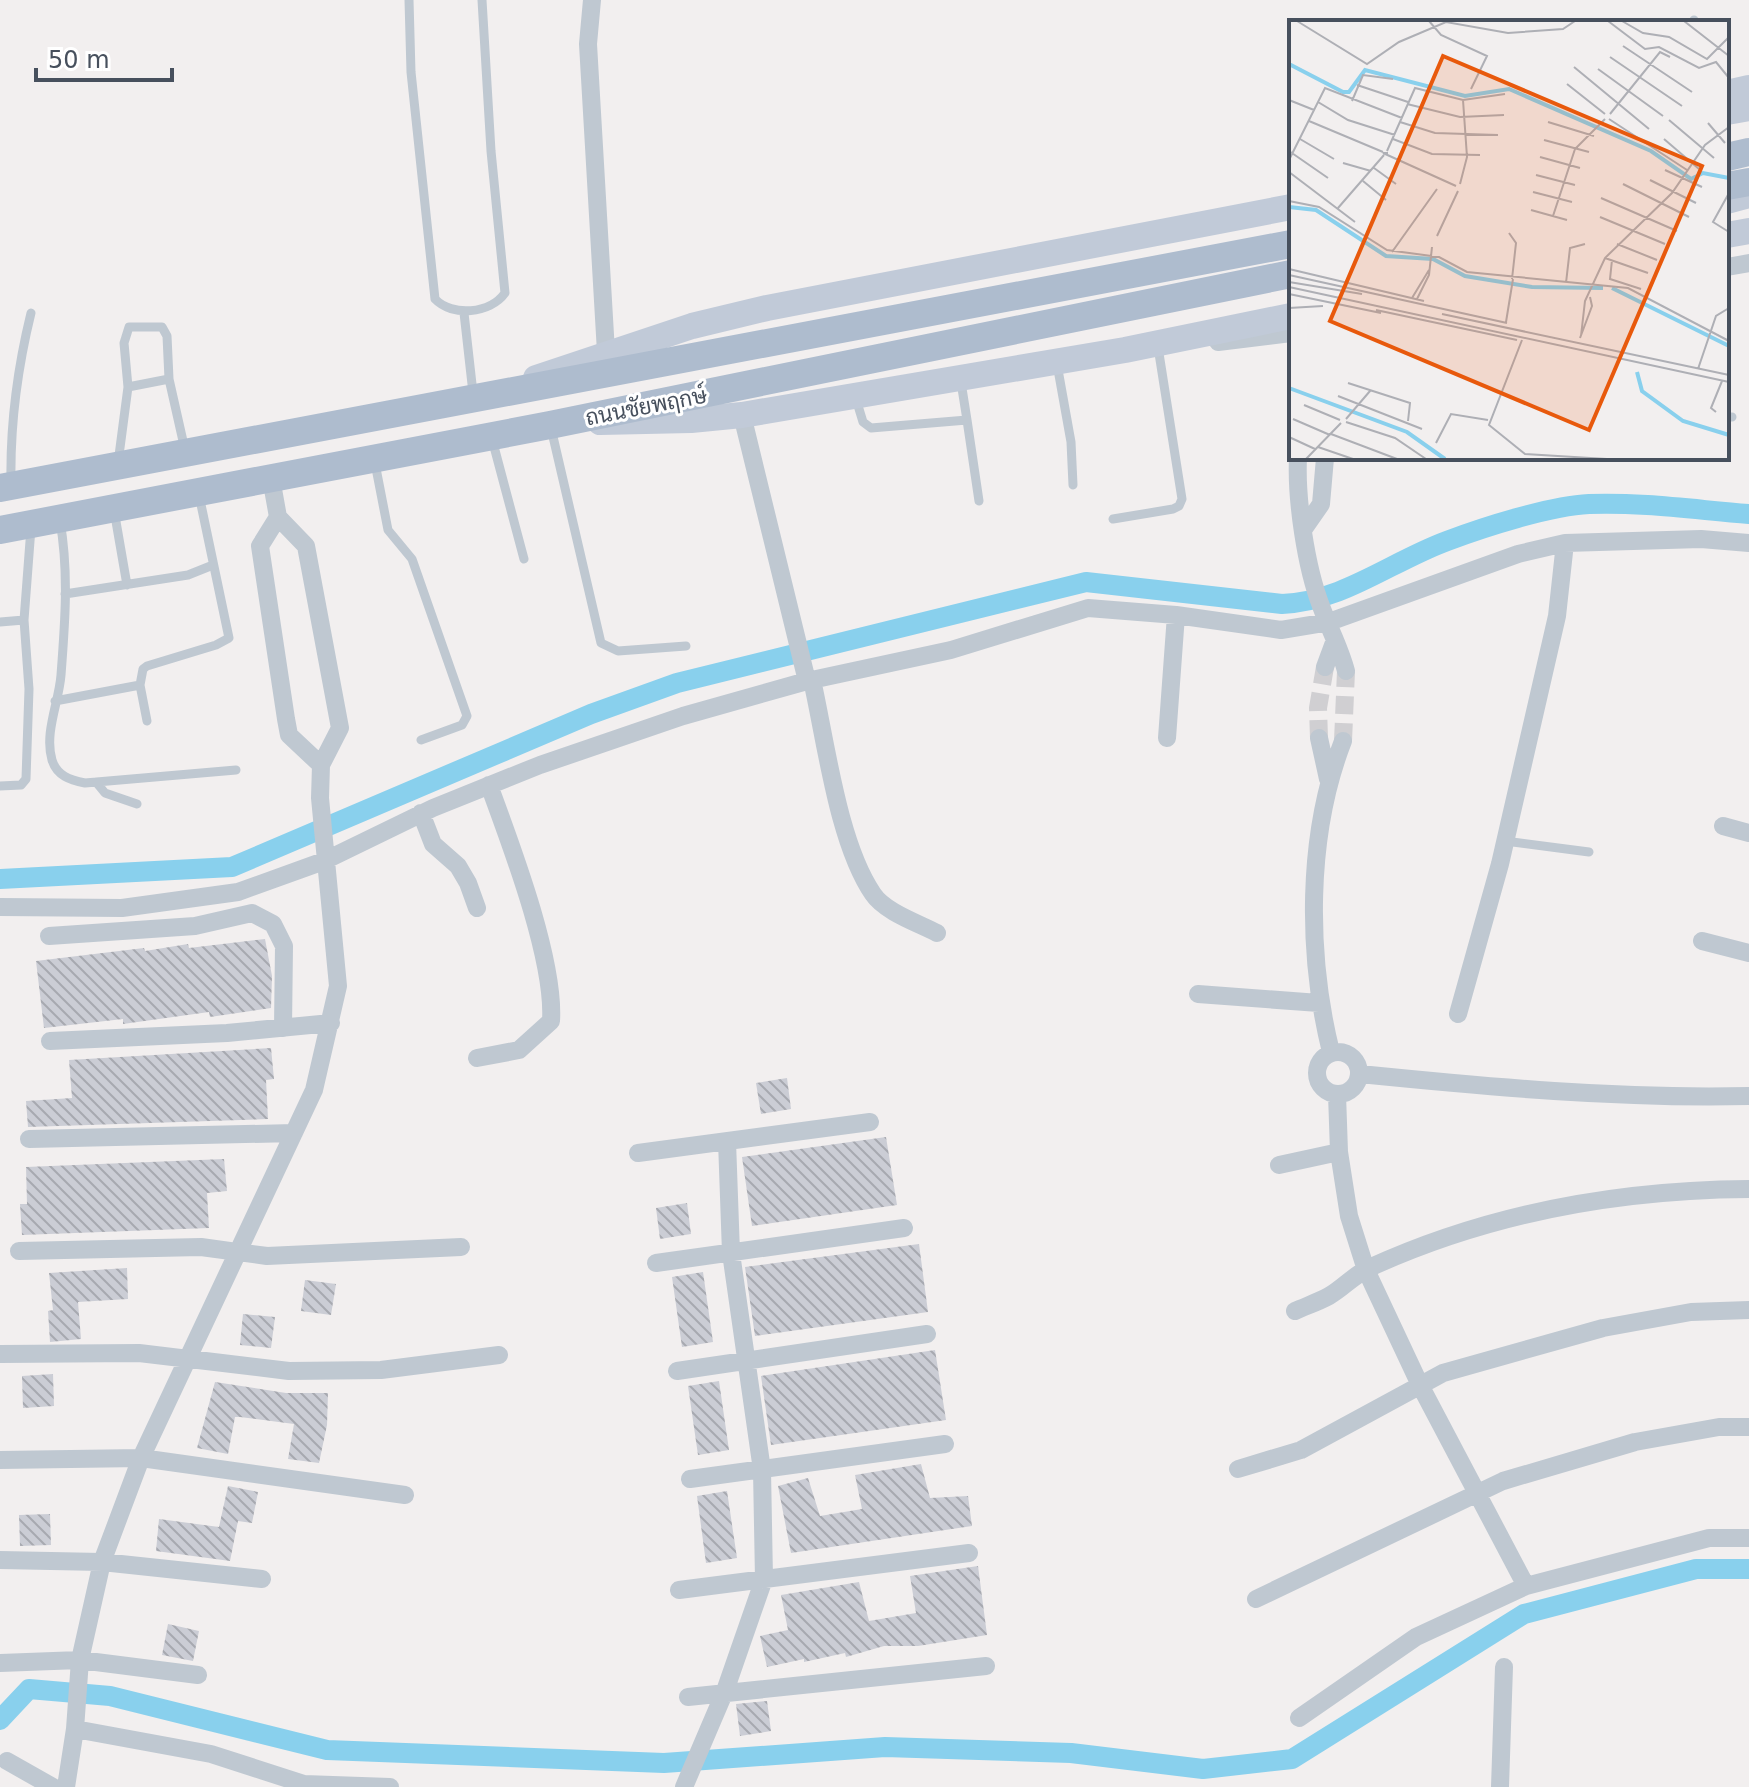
<svg xmlns="http://www.w3.org/2000/svg" width="1749" height="1787" font-family="'DejaVu Sans',Sarabun,sans-serif">
	<style>
		.lines { fill: none; stroke-linecap: round; stroke-linejoin: round }
		.canal { stroke: #89d0ed; stroke-width: 20 }
		.building { fill: url(#building-back-hatch) }
		.street-tunnel { stroke: #d0cfd2; stroke-width: 18; stroke-dasharray: 18 9; stroke-linecap: butt }
		.lane { stroke: #bfc8d1; stroke-width: 9 }
		.street { stroke: #bfc8d1; stroke-width: 18 }
		.secondary { stroke: #c1cad8; stroke-width: 26 }
		.primary { stroke: #aebcce; stroke-width: 28 }
		.labels { text-anchor: middle; stroke-width: 6; stroke-linejoin: round; paint-order: stroke }
		.street-label { font-size: 22px; fill: #47505d; stroke: #fff }
		.inset-river { fill: none; stroke: #89d0ed; stroke-width: 4 }
		.inset-road { fill: none; stroke: #aeafb5; stroke-width: 2 }
		.view { fill: #e8590c; fill-opacity: 0.15; stroke: #e8590c; stroke-width: 4 }
		.inset-edge { fill: none; stroke: #47505d; stroke-width: 4 }
	</style>
	<defs>
		<pattern id="building-back-hatch" width="6" height="6" patternUnits="userSpaceOnUse" patternTransform="scale(2)"><rect width="6" height="6" fill="#cbcdd5"/><path d="M-1 5l2 2M0 0l6 6M5-1l2 2" fill="none" stroke="#a7a9b0"/></pattern>
	</defs>
	<rect width="100%" height="100%" fill="#f2efef"/>
	<g class="lines">
		<path class="canal" d="M0 879 232 867 591 714 677 683 1086 582 1282 604C1344 601 1390 562 1447 541 1484 527 1550 506 1589 504 1642 502 1697 510 1749 514
			M0 1720 29 1689 110 1696 327 1750 664 1763 885 1747 1071 1753 1203 1769 1292 1759 1524 1614 1696 1569H1749"/>
	</g>
	<path class="building" d="M265 939 272 976 271 1008 210 1017 209 1012 123 1024V1019L44 1028 36 961 144 948 145 951 188 944 189 948Z
		M271 1048 274 1079 266 1080 268 1119 28 1127 26 1101 72 1098 69 1060Z
		M787 1078 791 1109 761 1114 756 1083Z
		M886 1137 897 1205 752 1226 742 1157Z
		M224 1159 227 1191 207 1193 209 1228 22 1235 20 1204H27L26 1167Z
		M687 1203 691 1234 660 1239 656 1208Z
		M919 1244 928 1312 755 1336 745 1267Z
		M127 1268 128 1299 78 1302 81 1339 50 1342 48 1311 53 1310 49 1273Z
		M703 1272 713 1342 682 1347 672 1277Z
		M305 1280 336 1284 331 1315 301 1311Z
		M243 1314 275 1317 271 1348 240 1345Z
		M935 1350 946 1420 771 1445 761 1376Z
		M53 1374 54 1406 23 1408 22 1376Z
		M719 1381 729 1450 698 1455 688 1386Z
		M215 1382 286 1393H328L327 1425 319 1463 288 1459 294 1424 240 1417H235L228 1454 197 1448Z
		M921 1464 930 1498 968 1496 972 1526 791 1553 778 1486 808 1478 820 1516 862 1509 855 1475Z
		M228 1486 258 1492 252 1523 238 1521 230 1561 156 1551 159 1519 219 1527Z
		M727 1491 737 1558 706 1563 697 1496Z
		M50 1514 51 1545 20 1546 19 1515Z
		M978 1566 987 1635 918 1646H884L846 1657 845 1653 804 1662V1659L767 1667 760 1636 788 1630 781 1595 859 1582 869 1621 916 1613 910 1576Z
		M168 1624 199 1631 193 1661 162 1655Z
		M767 1701 771 1731 740 1736 736 1704Z"/>
	<g class="lines">
		<path class="street-tunnel" d="M1319 738 1318 708 1325 667
			M1343 741 1346 671"/>
		<path class="lane" d="M409 0 411 72 435 299C452 317 490 314 505 293L491 151 482 0
			M1694 20V22
			M464 313 473 393
			M1057 364 1071 442 1073 485
			M128 387 169 379
			M856 399 863 422 871 428 967 420 961 382
			M1727 417H1732
			M967 420 979 501
			M551 428 601 643 618 651 686 646
			M492 439 524 559
			M118 463 128 387 124 343 129 327H162L167 336 169 379 185 450
			M375 463 388 530 412 559 467 716 462 725 421 740
			M11 482C10 423 17 370 31 313
			M114 510 127 585
			M1113 519 1173 509 1179 506 1182 499 1158 347
			M60 521C69 572 65 623 61 675 59 702 44 733 52 760 57 776 70 780 85 783L236 770
			M65 594 188 575 213 565
			M0 622 24 620
			M140 685 147 721
			M55 701 140 685 143 669 147 666 216 645 229 638 199 495
			M96 782 105 793 137 804
			M0 786 21 785 26 779 29 689 24 620 31 528
			M1505 841 1589 852"/>
		<path class="street" d="M592 0 588 44 606 352
			M1727 267 1749 263
			M1218 342 1291 333
			M742 415 807 681
			M1298 458C1296 500 1306 567 1321 606 1329 628 1340 648 1346 671
			M278 517 260 546 286 719 289 735 321 765
			M1305 527 1321 504 1325 458
			M1325 667 1335 640
			M812 680C826 742 838 843 873 894 885 912 918 923 937 933
			M1167 738 1176 615
			M1319 738 1328 779
			M421 813 433 844 458 866 468 883 477 908
			M1723 826 1749 833
			M0 907 122 908 238 892 324 861 433 808 540 765 683 716 807 681 951 650 1088 608 1176 615 1281 630 1329 622 1518 554 1565 543 1701 539 1749 543
			M49 936 195 926 252 913 273 924 284 946 283 1028
			M1702 941 1749 953
			M1198 994 1319 1003
			M1458 1014 1500 864 1557 616 1565 543
			M50 1041 227 1033 331 1023
			M1317 1073a21 21 0 1 1 42 0a21 21 0 1 1-42 0Z
			M1331 1052C1307 955 1306 836 1343 741
			M477 1058 519 1050 551 1021C555 960 511 845 489 785
			M1360 1074C1489 1087 1619 1099 1749 1096
			M1337 1094 1339 1152 1349 1216 1366 1270 1420 1385 1526 1586
			M29 1139 294 1133
			M638 1153 870 1122
			M1279 1165 1339 1152
			M19 1251 201 1247 267 1256 461 1247
			M656 1263 904 1228
			M1295 1311C1306 1306 1318 1302 1329 1296 1343 1288 1354 1275 1369 1268 1489 1213 1617 1190 1749 1189
			M0 1354 139 1353 289 1371 381 1370 499 1355
			M677 1371 927 1334
			M0 1460 141 1458 405 1495
			M1238 1469 1301 1450 1443 1373 1603 1328 1691 1312 1749 1310
			M690 1479 945 1444
			M0 1560 102 1562 262 1579
			M679 1590 969 1553
			M1256 1599 1503 1481 1635 1442 1719 1427H1749
			M0 1663 80 1660 198 1675
			M688 1697 986 1666
			M1299 1718 1416 1637 1526 1586 1709 1538H1749
			M75 1729 211 1754 304 1784 390 1787
			M7 1761 53 1787
			M66 1787 75 1729 80 1660 102 1562 141 1458 314 1090 338 986 320 798 321 765 340 728 306 546 278 517 271 478
			M684 1787 725 1691 764 1579 762 1470 731 1253 727 1141
			M1500 1787 1504 1667"/>
		<path class="secondary" d="M1727 93 1749 88
			M1727 112 1749 108
			M1727 201 1749 195
			M1727 235 1749 231
			M536 378 692 326 767 308 1291 207
			M600 422 691 420 742 415 1125 350 1291 316"/>
		<path class="primary" d="M1727 157 1749 152
			M1727 186 1749 182
			M0 488 1291 244
			M0 530 550 425 1291 274"/>
	</g>
	<g class="labels">
		<g class="street-label">
			<text transform="translate(646 406) rotate(-11)" y="8">ถนนชัยพฤกษ์</text>
		</g>
	</g>
	<g transform="translate(1289 20)">
		<rect width="440" height="440" fill="#f2efef"/>
		<path class="inset-river" d="M0 44 54 72H60L76 50 176 76 220 69 362 131 402 159 414 153 440 158M0 187 27 190 97 236 144 239 176 256 243 267 314 268M323 268 440 326M348 352 353 371 394 401 440 415M0 368 118 412 156 439"/>
		<path class="inset-road" d="M8 1 78 44 110 22 157 2 219 13 274 9 286 1M140 1 152 15 198 36 182 69M319 1 356 29 370 27 410 48 427 42 440 58M333 1 354 13 380 17 418 39 440 17M395 1 440 36M334 26 403 72M321 37 393 86M285 47 360 109M309 49 374 96M278 64 316 94M68 65 119 82M0 80 25 90M63 81 74 55 104 59M29 82 59 100 106 115M118 84 171 97 215 95M321 94 371 32 381 37M320 99 398 150M380 100 425 138M20 101 94 132M111 102 146 113 209 115M259 102 305 116M419 103 436 123M11 119 45 139M104 119 143 134 191 135M375 119 410 149M255 120 300 132M0 131 39 158M98 131 126 68 174 80 216 74M99 133H94L167 166M251 137 291 148M0 140 36 68 113 98M54 143 82 151M85 148 107 164M376 150 413 167M0 152 66 202M247 155 286 165M361 160 407 183M74 161 97 180M171 164 178 137 174 80M334 164 400 197M244 172 283 182M440 173 424 202 440 212M312 178 388 211M0 181 30 187 98 230 150 237 178 252 339 268 440 321M49 188 95 135M242 190 278 200M264 196 286 129 316 99M311 197 376 224M220 213 227 223 223 259M148 216 169 171M328 224 368 240M103 232 148 169M316 238 359 253M323 240 321 259 352 269M0 249 135 281M0 255 218 303M0 262 73 274M277 263 281 228 296 224M0 267 440 362M0 274 92 293M123 278 140 250M128 279 140 255 143 227M0 288 34 286M87 290 228 320M153 294 440 355M217 302 224 259M292 316 296 281 316 238 383 173 416 125 440 107M291 318 303 286 301 277M233 320 200 405 236 434 318 439M409 349 427 296 440 288M59 363 121 383 119 401M49 376 133 409M15 385 51 400M427 392 422 388 433 361M4 399 41 415M57 399 81 371M57 402 106 418 137 439M42 414 108 439M0 417 26 429M147 423 162 394 199 400M29 427 64 439M17 439 52 403"/>
		<path class="view" d="M154 36 413 146 300 410 41 301Z"/>
		<rect width="440" height="440" class="inset-edge"/>
	</g>
	<path d="M36 68v12h136v-12" fill="none" stroke="#47505d" stroke-width="4"/>
	<text x="48" y="68" font-size="24" fill="#47505d" stroke="#ffffff" stroke-width="6" paint-order="stroke">50 m</text>
</svg>
